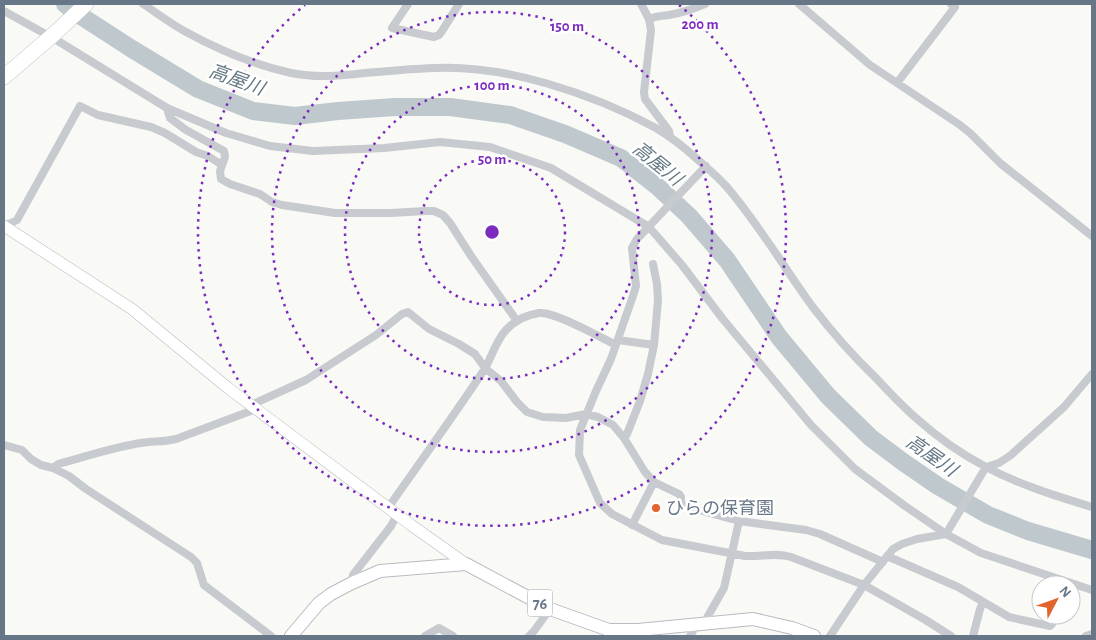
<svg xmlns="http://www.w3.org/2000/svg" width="1096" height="640" font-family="'Alegreya Sans','Noto Sans JP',sans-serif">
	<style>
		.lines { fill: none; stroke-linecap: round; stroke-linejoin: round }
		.river { stroke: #bec8cd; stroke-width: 18 }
		.secondary-casing { stroke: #b7bcc1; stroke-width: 12 }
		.primary-casing { stroke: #b8bcc0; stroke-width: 14 }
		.highway-casing { stroke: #b8bbbe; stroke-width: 16 }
		.street { stroke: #c7cace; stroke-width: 8 }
		.secondary { stroke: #fff; stroke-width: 11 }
		.primary { stroke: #fff; stroke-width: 12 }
		.highway { stroke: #fff; stroke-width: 15 }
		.ring { fill: none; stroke: #7b2cbf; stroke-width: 2.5; stroke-dasharray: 2.5 5 }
		.poi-dot { fill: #e3632c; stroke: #fff; stroke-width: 2 }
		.labels { text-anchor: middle; stroke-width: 5; stroke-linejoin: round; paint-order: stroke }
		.shield { fill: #fff; stroke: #95a0ab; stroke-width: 1 }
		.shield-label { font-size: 16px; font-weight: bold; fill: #687787 }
		.poi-label { font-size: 18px; fill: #687787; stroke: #fff; text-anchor: start }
		.water-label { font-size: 19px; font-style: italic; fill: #647883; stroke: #fff }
		.centre { fill: #7b2cbf; stroke: #fff; stroke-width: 2.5 }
		.ring-label { font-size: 15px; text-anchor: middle; font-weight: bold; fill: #7b2cbf; stroke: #fff; stroke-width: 5; stroke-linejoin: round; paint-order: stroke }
	</style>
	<rect width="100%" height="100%" fill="#f9f9f6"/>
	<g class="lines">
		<path class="river" d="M65 4 81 16 132 49 198 89 253 111 295 116 338 111 395 107H450L510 115 565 134 621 158 658 187 689 216 727 260 779 337 828 396 871 438 903 462 938 486 988 515 1028 531 1092 550"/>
		<defs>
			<path id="secondary" d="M4 226 132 309 228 388 411 525 466 564"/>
			<path id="primary" d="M291 636 319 603 331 594 352 583 380 571 466 564 550 609 609 630H638L753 619 792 628 814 636"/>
			<path id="highway" d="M4 77 53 35 86 4"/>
		</defs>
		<use href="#secondary" class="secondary-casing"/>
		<use href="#primary" class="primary-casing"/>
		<use href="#highway" class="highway-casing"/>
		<path class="street" d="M143 4C157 13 171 24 186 32 219 50 255 65 291 73 316 78 340 76 365 73 388 71 410 69 433 68 505 64 593 94 656 128 671 137 684 147 697 159 706 167 717 176 726 186 758 223 783 266 812 306 831 331 853 356 876 378 889 392 902 406 916 418 936 436 963 455 986 467 1020 485 1056 496 1092 507
			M408 4 392 28 434 37 439 35 442 31 459 4
			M641 4 649 19 651 30 644 92 645 99 669 131 670 137
			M799 4 870 65 960 125 970 133 1000 163 1092 236
			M4 11 58 41 167 108 226 133 270 146 313 151 384 148 440 142 490 147 551 168 649 227 682 265 722 318 811 425 855 469 905 506 946 534 981 553 1092 590
			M649 19C656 16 661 16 669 15 682 13 693 9 705 4
			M897 83 955 7 951 4
			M167 108 170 118 186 130 224 151 225 157 220 171 221 179 230 184 260 194 272 202 282 205 335 213H391L425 211H434L443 215 450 223 471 256 517 321
			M706 166 637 239 632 248 636 286 634 293 611 359 596 391 580 430 579 455 600 503 612 514 662 540 745 556C762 557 775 552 791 557L864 585 924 619 951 636
			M4 224H9L17 220 80 106 98 115 151 127 165 133 196 152 208 156 222 165
			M618 340 654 345
			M251 405 306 380 376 335 402 314 408 312 429 329 459 344 475 354 485 368 501 381 517 402 527 412 543 417 566 418 586 414 598 417 613 425 624 438 645 472 654 482 679 494 681 497V503L684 506 739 521 806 530 820 534 883 562
			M624 438 627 434 640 401 648 374 654 345 658 300 657 284 653 264
			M4 445 22 450 31 459 41 465 53 468 69 476 86 489 191 557 197 563 204 585 271 636
			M53 468 58 464C85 457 113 447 141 443 153 441 164 442 176 439L256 409
			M388 508C420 462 453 417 484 370 492 357 495 342 506 330 514 321 526 315 539 313 554 311 600 337 616 345
			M632 525 654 482
			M887 556 958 587 1009 617 1050 626 1052 624 1056 615
			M352 583 353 575 391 526 397 515
			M704 623 724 588 739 521
			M425 636 439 628 453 636
			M529 636 534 631 550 609
			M690 636 697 624
			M830 636 864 585 893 549 902 544 917 539 946 534 986 467 999 463 1011 455 1064 407 1092 374
			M973 636 980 609 983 602
			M1086 636 1092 634"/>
		<use href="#secondary" class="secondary"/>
		<use href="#primary" class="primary"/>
		<use href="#highway" class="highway"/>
	</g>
	<g class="ring">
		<circle cx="492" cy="232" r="73"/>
		<circle cx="492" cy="232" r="147"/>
		<circle cx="492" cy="232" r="220"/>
		<path d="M679 5A294 294 0 1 1 305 5"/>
	</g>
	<circle class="poi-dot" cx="656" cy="508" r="5"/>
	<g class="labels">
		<rect class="shield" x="527.5" y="589.5" width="25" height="27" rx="4"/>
		<g class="shield-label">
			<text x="540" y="609">76</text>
		</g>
		<g class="poi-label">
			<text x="666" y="514">ひらの保育園</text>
		</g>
		<g class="water-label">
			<text transform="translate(237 79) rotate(20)" y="7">高屋川</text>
			<text transform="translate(658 163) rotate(39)" y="7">高屋川</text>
			<text transform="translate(932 455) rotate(35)" y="7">高屋川</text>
		</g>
	</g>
	<circle cx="492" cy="232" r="8" class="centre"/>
	<g class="ring-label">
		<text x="700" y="29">200 m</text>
		<text x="567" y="31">150 m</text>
		<text x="492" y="90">100 m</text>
		<text x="492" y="164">50 m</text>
	</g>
	<rect width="1096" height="640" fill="none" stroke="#687787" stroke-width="10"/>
	<g transform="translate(1056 600) rotate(49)"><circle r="24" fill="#ffffff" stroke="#c3c9cf"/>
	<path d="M0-4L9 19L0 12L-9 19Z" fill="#e3632c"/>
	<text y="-8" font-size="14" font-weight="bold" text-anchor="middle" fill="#687787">N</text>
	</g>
</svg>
